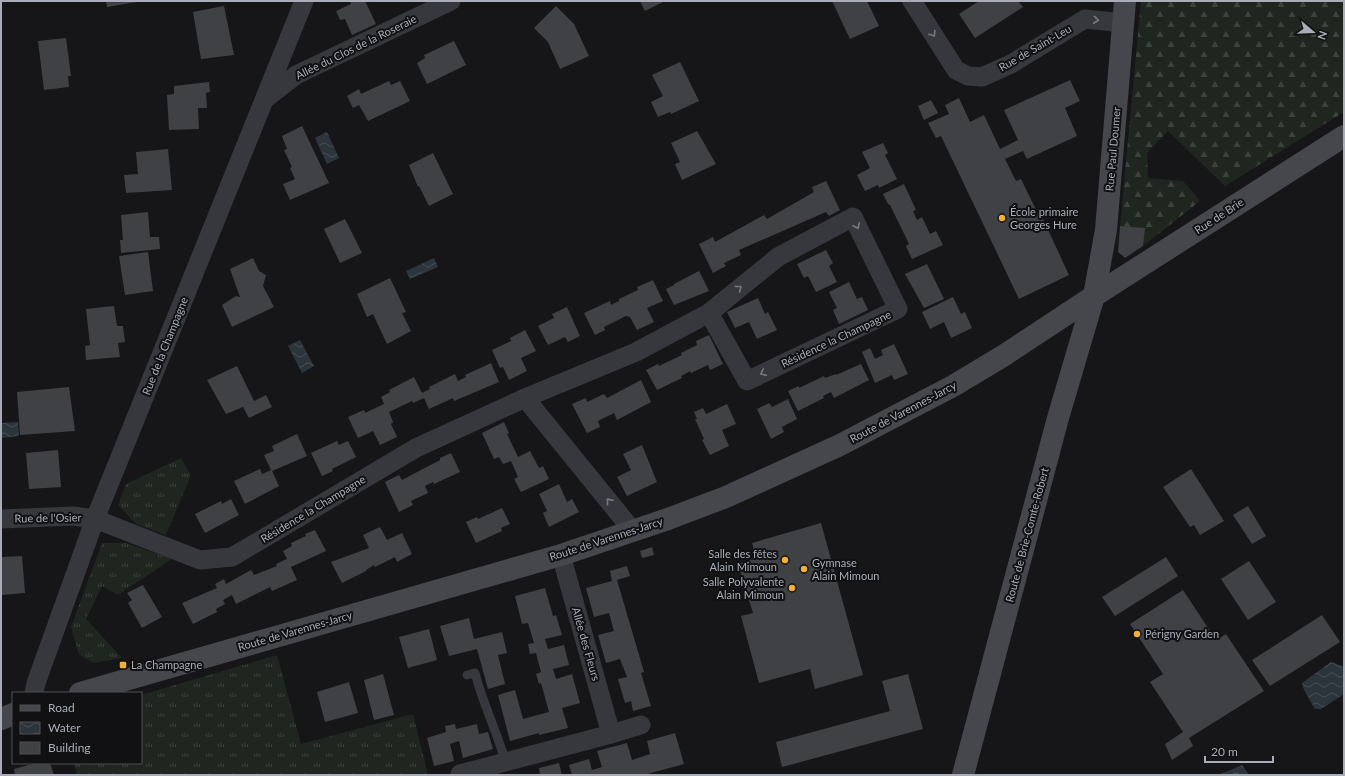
<svg xmlns="http://www.w3.org/2000/svg" width="1345" height="776" font-family="Lato,sans-serif">
	<style>
		.grass { fill: url(#grass-tufts) }
		.forest { fill: url(#forest-firs) }
		.water { fill: url(#water-waves) }
		.building { fill: #404145 }
		.lines { fill: none; stroke-linecap: round; stroke-linejoin: round }
		.lane { stroke: #37383d; stroke-width: 9 }
		.street { stroke: #37383d; stroke-width: 19 }
		.secondary { stroke: #45474d; stroke-width: 22 }
		.oneway { stroke: #757881 }
		.poi-dot { fill: #f2b134; stroke: #111113; stroke-width: 1.5 }
		.labels { text-anchor: middle; stroke-width: 4; stroke-linejoin: round; paint-order: stroke }
		.street-label { font-size: 11px; fill: #a8adb8; stroke: #111113 }
		.poi-label { font-size: 11px; fill: #a8adb8; stroke: #111113; text-anchor: start }
	</style>
	<defs>
		<pattern id="grass-tufts" width="24" height="20" patternUnits="userSpaceOnUse"><rect width="24" height="20" fill="#1e261f"/><path d="M3 7l-1-3M5 7V3M7 7l1-3M15 17l-1-3M17 17v-4M19 17l1-3" fill="none" stroke="#3c433d"/></pattern>
		<pattern id="forest-firs" width="22" height="20" patternUnits="userSpaceOnUse"><rect width="22" height="20" fill="#1e261f"/><path d="M5 1l3.5 6h-7zM16 11l3.5 6h-7z" fill="#3c433d"/></pattern>
		<pattern id="water-waves" width="16" height="10" patternUnits="userSpaceOnUse"><rect width="16" height="10" fill="#2c353c"/><path d="M0 5q4-4 8 0t8 0" fill="none" stroke="#485056"/></pattern>
	</defs>
	<rect width="100%" height="100%" fill="#161618"/>
	<path class="grass" d="M181 458 191 475 166 535 136 524 118 505 126 484Z
		M102 543H126L172 559 118 595 102 586 86 619 122 658 94 663 79 655 71 627Z
		M277 655 301 744 413 714 428 775H77L74 763H141V695Z"/>
	<path class="forest" d="M1141 1H1344V112L1225 186 1168 131 1147 153 1148 178 1183 181 1200 201 1143 246 1144 228 1120 226Z"/>
	<path class="water" d="M327 132 339 158 327 164 315 138Z
		M434 258 438 267 410 279 406 271Z
		M300 340 314 366 302 373 288 346Z
		M18 422 19 436 1 438V423Z
		M1331 662 1342 666 1344 669V694L1321 709H1315L1304 690 1302 683Z
		M1242 765 1249 775H1218Z"/>
	<path class="building" d="M106 1H137V2L107 7Z
		M350 1H365L376 24 352 35 345 19 340 20 336 11 351 4Z
		M640 1H665L645 11Z
		M832 1H867L879 26 850 39Z
		M979 1H1018L1023 7 975 38 959 14Z
		M224 6 234 55 201 59 193 12Z
		M556 6 574 24 589 56 560 69 548 42 534 28Z
		M66 38 71 76H68L69 87 44 90 38 41Z
		M454 41 466 65 427 84 417 63 425 58 424 55Z
		M680 62 699 101 671 114 670 112 658 117 651 102 663 96 652 75Z
		M1070 80 1080 101 1065 108 1077 136 1027 159 1023 151 1005 159 1016 181 1021 179 1041 220 1043 219 1069 275 1019 299 941 136 936 138 928 123 949 114 945 105 959 98 970 122 984 115 1000 149 1018 140 1004 110Z
		M389 81 391 85 400 81 410 101 368 121 359 105 353 108 347 96 359 89 361 94Z
		M209 82 210 92 206 93 207 108H198L199 129 169 130 167 95 174 94V86Z
		M931 100 938 113 924 120 918 106Z
		M302 126 329 183 290 200 283 184 295 179 290 168 292 167 284 150 287 149 282 136Z
		M697 131 716 164 682 180 675 164 680 162 671 143Z
		M883 143 888 153 885 155 897 179 879 188 878 185 865 191 857 175 870 168 862 152Z
		M168 149 172 190 126 193 124 175 138 174 136 152Z
		M433 153 453 194 429 206 419 186 418 187 409 165Z
		M826 181 840 210 829 216 826 212 739 250 741 255 724 263 726 266 713 273 699 244 713 237 715 242 764 215 767 219 814 192 812 187Z
		M904 184 916 210 913 211 917 220 922 217 930 234 936 231 943 245 912 259 906 246 909 244 890 205 888 204 883 194Z
		M148 212 150 237H159L160 249 121 253 120 240H123L121 215Z
		M345 219 362 253 340 263 324 229Z
		M1120 226 1145 228 1143 246 1125 258 1118 252Z
		M826 250 833 263 829 266 837 282 816 292 808 276 804 278 797 264Z
		M148 252 153 291 125 295 119 256Z
		M253 258 259 271 266 275 263 286 274 307 232 327 222 305 236 296 240 297 230 269Z
		M927 264 944 299 924 308 905 274Z
		M699 271 709 291 674 305 666 289 674 285V284Z
		M390 278 406 312 402 313 411 331 387 344 373 314 367 317 357 294Z
		M653 280 663 301 647 308 654 322 637 330 630 317 626 316 604 327 605 330 595 335 584 313 610 301 611 305 619 301V299L638 290 637 287Z
		M849 282 857 299 862 297 868 310 839 324 833 310 837 308 829 292Z
		M953 297 961 314 965 312 972 328 951 338 944 322 930 329 922 312Z
		M758 298 765 314 768 312 777 330 757 339 749 322 735 328 727 312Z
		M114 306 117 326H123L125 342 118 343 120 357 86 360 85 346 90 345 86 309Z
		M567 307 580 336 568 342 565 337 548 345 538 326 554 318 552 314Z
		M525 330 536 351 521 358 527 371 509 380 503 367 500 368 492 350 511 341 510 338Z
		M709 335 723 364 710 370 708 365 691 373 690 371 681 376 682 378 657 390 646 370 658 364 659 366 682 355 681 353 697 345 696 341Z
		M894 344 908 374 894 380 892 375 875 383 862 352 870 348 875 359 883 355 881 350Z
		M491 363 499 382 454 401 453 398 429 409 424 398 413 403 412 401 389 412 393 422 391 424 397 437 380 445 373 431 358 438 348 417 364 410 365 413 384 404 381 397 390 392 389 390 414 377 422 393 430 389 429 387 455 374 458 381 466 377 465 375Z
		M861 364 869 380 834 398 831 392 823 396 824 398 798 411 788 391 799 386V388L824 376 825 378 836 374V375Z
		M237 366 254 401 266 395 272 407 249 418 243 407 226 414 207 380Z
		M641 380 651 402 617 420 614 413 598 421 600 427 587 433 572 404 586 398 587 402 604 394 607 398Z
		M69 387 75 431 20 435 17 392Z
		M788 399 797 419 782 427 784 432 771 439 757 409 769 403 772 407Z
		M727 404 736 424 722 430 729 446 710 455 702 440 704 439 695 419H697L694 412 703 408 706 414Z
		M504 422 509 433 507 434 518 457 530 451 539 468 543 466 549 479 521 492 514 479 518 477 511 461 503 464 499 457 494 459 482 433Z
		M297 434 307 456 272 471 279 486 245 504 234 481 260 469 262 474 271 470 264 455 274 451 272 446Z
		M337 441 339 445 348 441 356 457 332 469 333 471 322 476 311 453Z
		M642 445 657 482 627 496 617 477 631 470 623 454Z
		M58 450 61 487 29 489 26 453Z
		M451 453 460 472 434 484 433 482 425 486 428 493 411 501 413 505 399 512 385 482 399 475 402 480 440 460V458Z
		M1191 469 1224 521 1200 535 1194 525 1190 527 1163 487Z
		M559 484 567 502 572 499 579 512 549 527 543 513 547 511 539 494Z
		M231 499 239 515 205 533 195 514 221 501 222 504Z
		M1248 506 1266 536 1252 544 1233 515Z
		M502 508 510 524 501 528 502 531 476 543 466 522 477 517 478 519Z
		M821 523 863 675 815 689 810 669 759 683 741 616 753 613 738 564 756 558 752 543Z
		M380 527 387 540 402 533 412 554 397 562 395 557 375 567 374 565 366 570V571L342 583 331 562 369 548 363 535Z
		M315 530 326 551 291 567 297 580 272 591 270 587 236 604 232 595 223 600 225 604 216 609 217 612 193 624 182 603 217 588 215 584 224 579 226 584 251 570 254 575 277 566 276 564 287 559 283 551 292 546 291 543 306 536 305 534Z
		M652 547 654 555 642 558 640 551Z
		M22 556 25 593 1 595V557Z
		M1166 557 1178 576 1115 616 1102 597Z
		M1249 561 1276 602 1248 620 1221 579Z
		M627 566 630 576 617 580 644 672 641 673 651 706 633 711 631 701 625 703 618 679 627 677 620 659 606 663 598 635 614 631 609 613 594 617 586 588 612 581 610 571Z
		M143 585 162 617 142 628 128 603 132 600 127 593Z
		M545 588 553 616 556 615 562 635 545 639 548 649 564 645 569 665 553 669 556 679 572 674 580 703 562 708 568 728 539 735V733L510 741 498 695 515 690 523 719 549 712 541 683 539 684 536 674 541 672 536 653 530 654 528 644 534 643 528 623 522 624 515 596Z
		M1183 590 1216 640 1226 634 1264 691 1189 738 1193 746 1172 760 1165 744 1183 732 1150 682 1163 674 1130 624Z
		M1322 615 1340 642 1270 686 1252 660Z
		M469 618 474 639 502 632 507 653 498 655 505 684 488 689 477 649 449 656 440 626Z
		M429 629 437 660 408 668 399 637Z
		M383 674 394 715 374 720 364 680Z
		M908 674 923 729 782 767 776 742 890 711 882 681Z
		M349 682 358 713 325 722 317 692Z
		M455 724 456 729 477 724 479 734 488 732 493 749 463 758 459 741 450 744 454 761 434 766 427 738 446 732 445 726Z
		M675 733 684 764 644 775H572L569 765 589 759 592 770 602 767 597 751 627 743 632 760 650 754 647 741Z
		M36 763H50L54 775H15L14 769Z
		M559 763 562 775H540L539 768Z"/>
	<g class="lines">
		<path class="lane" d="M467 675 475 673C483 704 497 732 506 763"/>
		<path class="street" d="M912 1 956 70 968 76 982 77 1011 64 1085 19 1124 23
			M265 99 296 75 451 1
			M525 398 633 531
			M1 519 73 516 95 519 200 560 232 557 416 448 525 398 636 352 709 313 778 257 853 217 898 309 747 381 709 313
			M34 693 36 683 95 519 304 1
			M611 734 641 725
			M460 774 611 734 561 555"/>
		<path class="secondary" d="M80 693 561 555 668 519 726 497 840 445 953 386 1003 356 1094 296 1344 136
			M1 719 13 714
			M963 775 1058 418 1094 296 1106 230 1125 1"/>
	</g>
	<defs><path id="oneway-chevron" d="M-2-3.5L2.5 0L-2 3.5" fill="none" stroke-width="1.6" stroke-linecap="round" stroke-linejoin="round"/></defs>
	<g class="oneway">
		<use href="#oneway-chevron" transform="translate(1096 20) rotate(6)"/>
		<use href="#oneway-chevron" transform="translate(933 34) rotate(58)"/>
		<use href="#oneway-chevron" transform="translate(857 226) rotate(64)"/>
		<use href="#oneway-chevron" transform="translate(739 288) rotate(-39)"/>
		<use href="#oneway-chevron" transform="translate(763 373) rotate(155)"/>
		<use href="#oneway-chevron" transform="translate(609 501) rotate(-129)"/>
	</g>
	<g class="poi-dot">
		<circle cx="1002" cy="218" r="4"/>
		<circle cx="785" cy="560" r="4"/>
		<circle cx="804" cy="569" r="4"/>
		<circle cx="792" cy="588" r="4"/>
		<circle cx="1137" cy="634" r="4"/>
		<rect x="119" y="661" width="8" height="8" rx="2"/>
	</g>
	<g class="labels">
		<g class="street-label">
			<text transform="translate(356 47) rotate(-26)" y="4">Allée du Clos de la Roseraie</text>
			<text transform="translate(1035 48) rotate(-30)" y="4">Rue de Saint-Leu</text>
			<text transform="translate(1113 149) rotate(-85)" y="4">Rue Paul Doumer</text>
			<text transform="translate(1219 216) rotate(-33)" y="4">Rue de Brie</text>
			<text transform="translate(836 339) rotate(-25)" y="4">Résidence la Champagne</text>
			<text transform="translate(165 346) rotate(-68)" y="4">Rue de la Champagne</text>
			<text transform="translate(903 412) rotate(-28)" y="4">Route de Varennes-Jarcy</text>
			<text transform="translate(313 509) rotate(-31)" y="4">Résidence la Champagne</text>
			<text transform="translate(48 518) rotate(-1)" y="4">Rue de l'Osier</text>
			<text transform="translate(1027 535) rotate(-75)" y="4">Route de Brie-Comte-Robert</text>
			<text transform="translate(606 539) rotate(-18)" y="4">Route de Varennes-Jarcy</text>
			<text transform="translate(295 631) rotate(-16)" y="4">Route de Varennes-Jarcy</text>
			<text transform="translate(586 644) rotate(74)" y="4">Allée des Fleurs</text>
		</g>
		<g class="poi-label">
			<text x="1010" y="216">École primaire<tspan x="1010" dy="13">Georges Hure</tspan></text>
			<text x="777" y="558" text-anchor="end">Salle des fêtes<tspan x="777" dy="13">Alain Mimoun</tspan></text>
			<text x="812" y="567">Gymnase<tspan x="812" dy="13">Alain Mimoun</tspan></text>
			<text x="784" y="586" text-anchor="end">Salle Polyvalente<tspan x="784" dy="13">Alain Mimoun</tspan></text>
			<text x="1145" y="638">Périgny Garden</text>
			<text x="131" y="669">La Champagne</text>
		</g>
	</g>
	<rect width="1345" height="776" fill="none" stroke="#a8adb8" stroke-width="4"/>
	<rect x="12" y="692" width="130" height="72" fill="#111113" stroke="#4d4f55"/>
	<rect x="20" y="705" width="20" height="6" fill="#45474d" stroke="#4d4f55"/>
	<text x="48" y="712" font-size="12" fill="#a8adb8">Road</text>
	<rect x="20" y="722" width="20" height="12" fill="url(#water-waves)" stroke="#4d4f55"/>
	<text x="48" y="732" font-size="12" fill="#a8adb8">Water</text>
	<rect x="20" y="742" width="20" height="12" fill="#404145" stroke="#4d4f55"/>
	<text x="48" y="752" font-size="12" fill="#a8adb8">Building</text>
	<g transform="translate(1313 32) rotate(109)" stroke="#111113" stroke-width="3" paint-order="stroke">
	<path d="M0-3L7 15L0 10L-7 15Z" fill="#a8adb8"/>
	<text y="-6" font-size="11" font-weight="bold" text-anchor="middle" fill="#a8adb8">N</text>
	</g>
	<path d="M1205 756v6h68v-6" fill="none" stroke="#a8adb8" stroke-width="2"/>
	<text x="1211" y="756" font-size="12" fill="#a8adb8" stroke="#111113" stroke-width="3" paint-order="stroke">20 m</text>
</svg>
